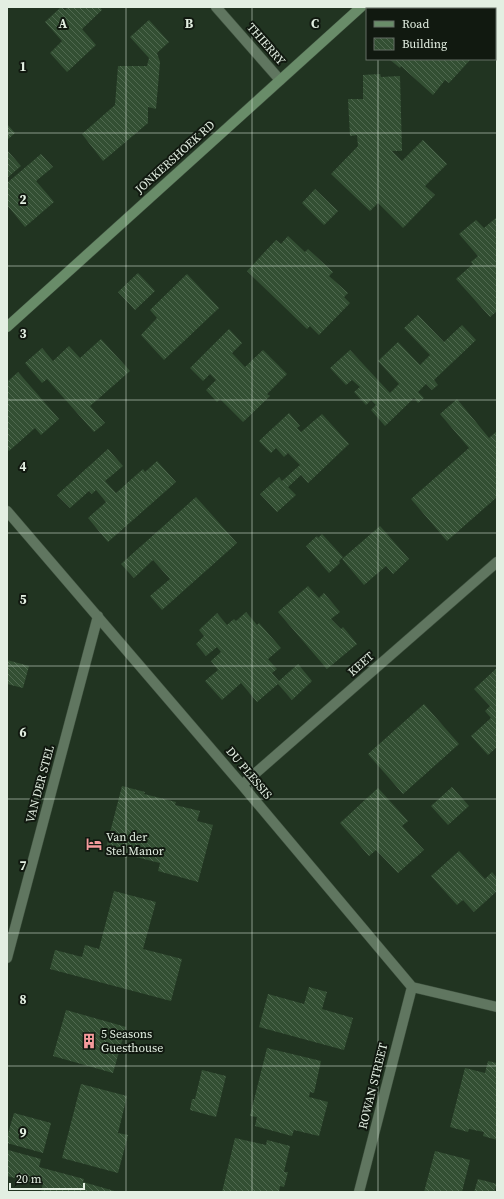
<svg xmlns="http://www.w3.org/2000/svg" width="504" height="1199" font-family="'Source Serif 4',serif">
	<style>
		.building { fill: url(#building-back-hatch) }
		.lines { fill: none; stroke-linecap: round; stroke-linejoin: round }
		.street-casing { stroke: #3d4f3d; stroke-width: 11 }
		.secondary-casing { stroke: #3d4f3d; stroke-width: 11 }
		.street { stroke: #607660; stroke-width: 10 }
		.secondary { stroke: #698c69; stroke-width: 10 }
		.grid { fill: none; stroke: #e3efe2; stroke-width: 1; stroke-opacity: 0.55 }
		.labels { text-anchor: middle; stroke-width: 4; stroke-linejoin: round; paint-order: stroke }
		.street-label { font-size: 12px; fill: #e3efe2; stroke: #111910 }
		.poi-label { font-size: 12px; fill: #e3efe2; stroke: #111910; text-anchor: start }
		.grid-label { font-size: 13px; text-anchor: middle; font-weight: bold; fill: #e3efe2; stroke: #111910; stroke-width: 4; stroke-linejoin: round; paint-order: stroke }
	</style>
	<defs>
		<pattern id="building-back-hatch" width="6" height="6" patternUnits="userSpaceOnUse"><rect width="6" height="6" fill="#334f33"/><path d="M-1 5l2 2M0 0l6 6M5-1l2 2" fill="none" stroke="#506950"/></pattern>
	</defs>
	<rect width="100%" height="100%" fill="#213421"/>
	<path class="building" d="M61 7 65 10 68 7H100L102 10 82 29 96 45 67 72 50 53 62 41 45 22Z
		M418 7H431L433 9H416Z
		M149 20 169 42 157 53 160 62 156 109 148 107V123L103 161 82 134 115 105 118 66H147L149 58 130 37Z
		M389 59H471L449 83 445 80 433 95 401 66 400 68Z
		M380 74 381 77 400 76 402 151H392L402 161 423 140 447 164 425 186 435 195 403 228 378 203 370 211 331 174 358 146 357 135 350 136 348 99H363V75Z
		M7 124 15 133 7 140Z
		M7 150 21 166 7 178Z
		M41 154 53 167 36 181 54 202 25 227 7 205V183Z
		M315 189 338 211 324 225 302 203Z
		M497 217V311L490 317 456 279 473 264 471 262 478 256 459 234 476 220 484 228Z
		M288 236 305 252 308 249 333 272 329 276 348 293 344 297 350 303 319 335 310 326 307 329 247 271 276 240 281 244Z
		M138 273 155 291 135 310 118 292Z
		M187 274 219 308 164 360 141 335 157 318 150 310Z
		M418 315 444 342 462 325 476 340 434 380 438 385 432 390 426 384 418 392 424 398 418 403 414 398 385 426 371 410 376 405 371 400 366 405 354 392 360 387 352 380 346 385 330 368 350 350 390 393 399 384 378 361 398 342 420 365 430 355 404 328Z
		M229 329 242 343 232 353 245 367 263 350 287 374 267 394 270 396 243 422 220 399 217 402 206 390 216 380 210 374 203 381 190 368Z
		M101 339 130 371 90 406 105 423 94 432 47 379 42 383 25 363 42 348 53 361 69 346 80 358Z
		M18 372 59 419 41 435 35 428 9 451 7 449V382Z
		M457 399 489 438 497 431V497L447 541 411 499 469 448 440 414Z
		M289 413 300 426 297 428 301 432 322 414 349 444 308 483 301 475 288 487 296 495 277 512 260 494 279 477 282 481 300 465 288 453 284 457 276 448 271 453 259 441Z
		M108 449 123 466 105 481 116 493 143 469 145 472 157 461 176 482 108 542 88 518 106 502 96 490 92 494 89 491 70 508 57 495Z
		M196 497 237 543 162 610 150 596 170 579 153 560 134 578 121 564Z
		M380 526 409 559 393 574 386 566 364 585 342 559Z
		M322 534 343 557 339 561 340 563 329 573 306 546 317 536 318 538Z
		M308 586 319 598 324 593 340 612 331 619 341 629 343 627 357 644 327 669 278 612Z
		M246 612 257 625 259 623 281 648 268 659 277 669 272 673 279 681 298 664 312 681 292 700 278 684 257 702 241 683 222 700 205 681 218 670 211 661 221 652 217 647 206 656 196 644 204 636 199 630 217 613 227 625 234 619 236 621Z
		M7 660 29 666 23 688 7 684Z
		M497 668V747L488 755 471 736 491 718 485 711 490 706 474 689Z
		M424 704 459 744 403 794 368 754Z
		M122 786 145 792 144 794 176 802 175 805 200 811 197 821 213 825 198 882 158 871 160 863 128 855 127 858 105 852Z
		M452 787 469 806 448 825 431 806Z
		M378 788 408 821 402 826 424 850 398 873 376 850 369 856 340 823Z
		M459 851 485 879 492 872 497 878V891L474 912 463 900 457 905 431 876Z
		M114 891 156 902 143 949 182 959 171 1001 50 969 55 950 82 957 85 945 99 949Z
		M309 987 327 992 322 1009 353 1018 344 1050 259 1027 268 994 304 1004Z
		M66 1010 126 1027 113 1073 53 1056Z
		M267 1048 321 1061 314 1093 310 1092 309 1097 328 1102 319 1136 294 1130 292 1136 255 1126 257 1117 250 1116Z
		M488 1061 497 1063V1140L483 1136 484 1132 469 1129 468 1132 450 1127 465 1068 485 1073Z
		M202 1070 226 1076 216 1117 190 1110 192 1099H195Z
		M81 1084 127 1096 118 1133 128 1135 118 1173 62 1158Z
		M14 1113 51 1123 43 1153 7 1143V1137Z
		M235 1138 266 1145 267 1140 290 1146 284 1172H288L284 1187 280 1186 279 1192H222Z
		M8 1150 41 1159 39 1167 84 1179 83 1182 118 1192H41L43 1183 35 1180 34 1183 7 1176V1155Z
		M435 1151 470 1160 462 1192H424Z
		M478 1179 497 1184 494 1192H474Z"/>
	<g class="lines">
		<defs>
			<path id="street" d="M216 7 280 80
				M7 511 242 785 412 987 497 1007
				M242 785 497 562
				M7 958 98 616
				M359 1192 412 987"/>
			<path id="secondary" d="M7 327 361 7"/>
		</defs>
		<use href="#street" class="street-casing"/>
		<use href="#secondary" class="secondary-casing"/>
		<use href="#street" class="street"/>
		<use href="#secondary" class="secondary"/>
	</g>
	<path class="grid" d="M126 7V1192M252 7V1192M378 7V9M378 59V1192M7 133H497M7 266H497M7 400H497M7 533H497M7 666H497M7 799H497M7 933H497M7 1066H497"/>
	<defs>
		<symbol id="hotel-bare" viewBox="-9 -9 18 18"><path d="M-6-4.5h1.5V1H6V5H4.5V3h-9V5H-6ZM-4 0a1.8 1.8 0 1 1 3.6 0ZM.5 0V-2.5h3Q6-2.5 6 0Z" fill="#f59b9c" stroke="#111910" stroke-width="2.5" paint-order="stroke"/></symbol>
		<symbol id="building-bare" viewBox="-9 -9 18 18"><path d="M-4-6H4V6H1V3H-1V6H-4ZM-2.5-4.3h1.7v1.8h-1.7ZM.8-4.3h1.7v1.8H.8ZM-2.5-1h1.7V.8h-1.7ZM.8-1h1.7V.8H.8Z" fill="#f59b9c" stroke="#111910" stroke-width="2.5" paint-order="stroke"/></symbol>
	</defs>
	<g fill-rule="evenodd">
		<use href="#hotel-bare" x="83" y="833" width="22" height="22"/>
		<use href="#building-bare" x="78" y="1030" width="22" height="22"/>
	</g>
	<g class="labels">
		<g class="street-label">
			<text transform="translate(266 44) rotate(49)" y="4">THIERRY</text>
			<text transform="translate(175 157) rotate(-42)" y="4">JONKERSHOEK RD</text>
			<text transform="translate(361 664) rotate(-41)" y="4">KEET</text>
			<text transform="translate(249 773) rotate(50)" y="4">DU PLESSIS</text>
			<text transform="translate(40 784) rotate(-75)" y="4">VAN DER STEL</text>
			<text transform="translate(373 1086) rotate(-76)" y="4">ROWAN STREET</text>
		</g>
		<g class="poi-label">
			<text x="106" y="841">Van der<tspan x="106" dy="14">Stel Manor</tspan></text>
			<text x="101" y="1038">5 Seasons<tspan x="101" dy="14">Guesthouse</tspan></text>
		</g>
	</g>
	<g class="grid-label">
		<text x="63" y="28">A</text>
		<text x="189" y="28">B</text>
		<text x="315" y="28">C</text>
		<text x="23" y="71">1</text>
		<text x="23" y="204">2</text>
		<text x="23" y="338">3</text>
		<text x="23" y="471">4</text>
		<text x="23" y="604">5</text>
		<text x="23" y="737">6</text>
		<text x="23" y="870">7</text>
		<text x="23" y="1004">8</text>
		<text x="23" y="1137">9</text>
	</g>
	<rect width="504" height="1199" fill="none" stroke="#e3efe2" stroke-width="16"/>
	<rect x="366" y="8" width="130" height="52" fill="#111910" stroke="#656f64"/>
	<rect x="374" y="21" width="20" height="6" fill="#698c69" stroke="#656f64"/>
	<text x="402" y="28" font-size="12" fill="#e3efe2">Road</text>
	<rect x="374" y="38" width="20" height="12" fill="url(#building-back-hatch)" stroke="#656f64"/>
	<text x="402" y="48" font-size="12" fill="#e3efe2">Building</text>
	<path d="M10 1183v6h74v-6" fill="none" stroke="#e3efe2" stroke-width="2"/>
	<text x="16" y="1183" font-size="12" fill="#e3efe2" stroke="#111910" stroke-width="3" paint-order="stroke">20 m</text>
</svg>
